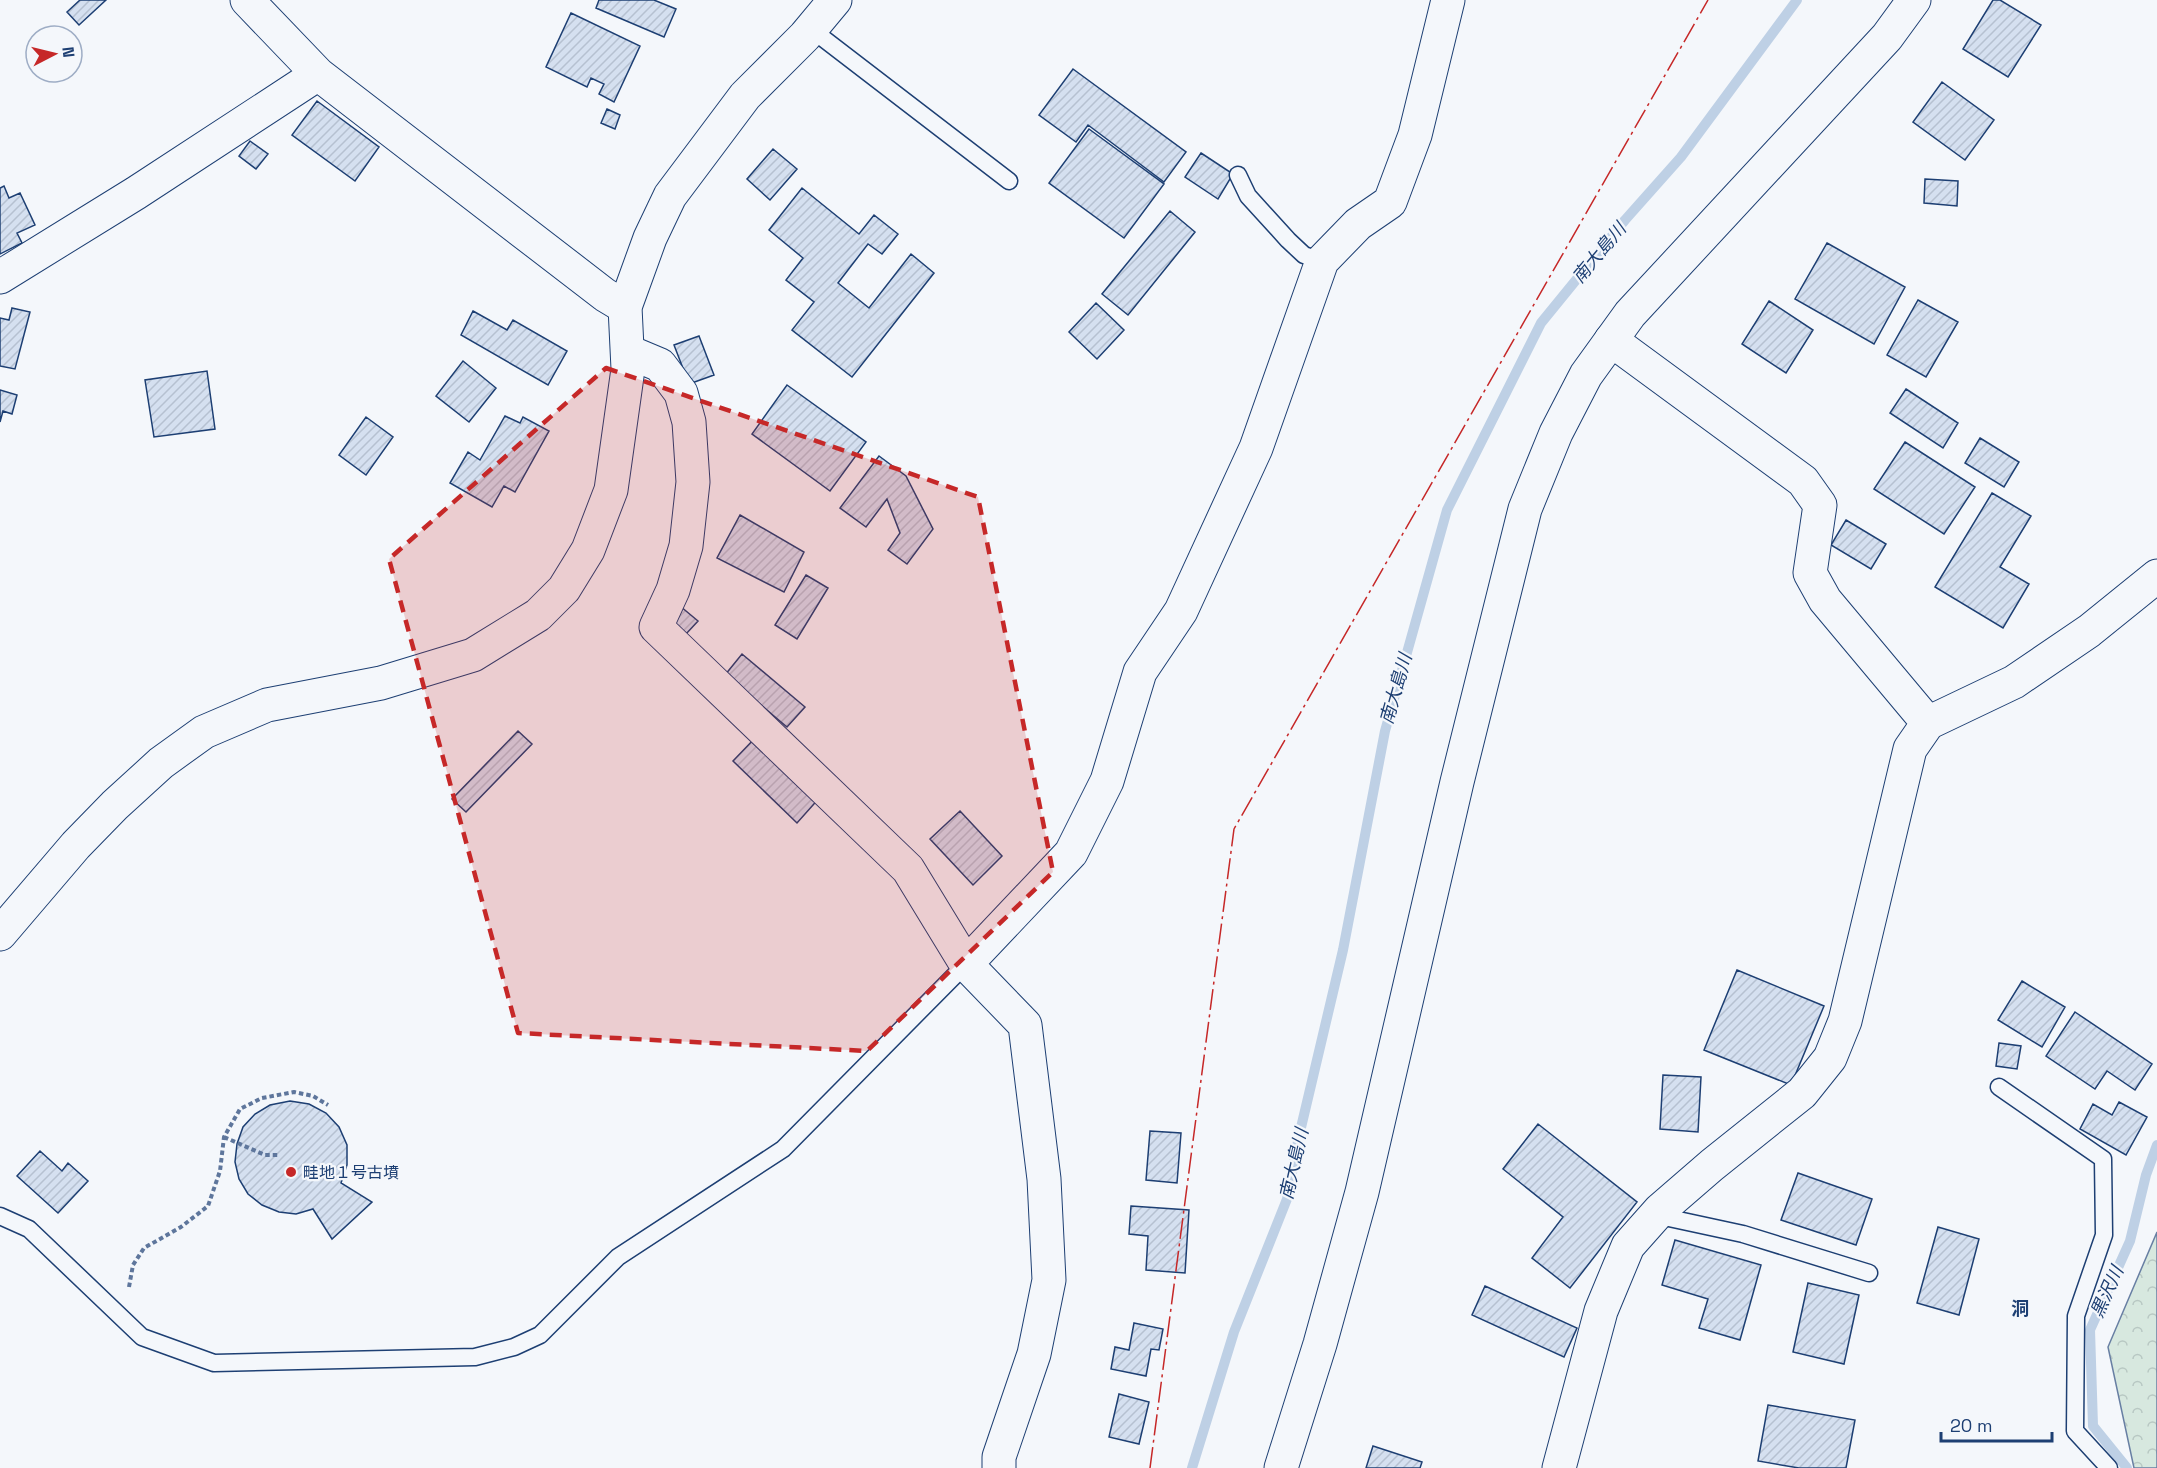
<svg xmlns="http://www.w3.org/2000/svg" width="2157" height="1468" font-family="'Space Grotesk','Noto Sans JP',sans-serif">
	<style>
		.forest { fill: url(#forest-crowns); stroke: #687fa3; stroke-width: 1.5 }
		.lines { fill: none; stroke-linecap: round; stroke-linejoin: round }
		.stream { stroke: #bed0e5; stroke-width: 10 }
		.building { fill: url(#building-hatch); stroke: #1d3f73; stroke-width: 1.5 }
		.service-casing { stroke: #1d3f73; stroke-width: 19 }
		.minor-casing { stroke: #1d3f73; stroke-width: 35 }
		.tertiary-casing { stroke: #1d3f73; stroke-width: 35 }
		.path { stroke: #5e769c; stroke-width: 4; stroke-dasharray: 4.5 3; stroke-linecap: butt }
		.service { stroke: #f4f7fb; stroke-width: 16 }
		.minor { stroke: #f4f7fb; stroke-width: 33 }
		.tertiary { stroke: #f4f7fb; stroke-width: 33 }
		.power { stroke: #c62828; stroke-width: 1.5; stroke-dasharray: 21 4.5 3 4.5; stroke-linecap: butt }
		.marked { fill: #c62828; fill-opacity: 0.2; stroke: #c62828; stroke-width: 4.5; stroke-dasharray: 12 8; stroke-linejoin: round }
		.poi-dot { fill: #c62828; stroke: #f4f7fb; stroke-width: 2 }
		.labels { text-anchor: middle; stroke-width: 4.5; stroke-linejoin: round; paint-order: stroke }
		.poi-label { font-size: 16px; fill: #1d3f73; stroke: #f4f7fb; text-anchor: start }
		.water-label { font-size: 18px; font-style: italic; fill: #1d3f73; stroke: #f4f7fb }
		.neighbourhood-label { font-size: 18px; font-weight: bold; fill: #1d3f73; stroke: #f4f7fb }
	</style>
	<defs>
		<pattern id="forest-crowns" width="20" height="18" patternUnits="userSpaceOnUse" patternTransform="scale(1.5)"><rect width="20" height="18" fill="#d7e8df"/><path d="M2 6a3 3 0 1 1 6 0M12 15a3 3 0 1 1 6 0" fill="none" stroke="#b8c8c3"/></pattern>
		<pattern id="building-hatch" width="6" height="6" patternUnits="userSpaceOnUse" patternTransform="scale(1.5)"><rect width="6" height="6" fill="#d5e0f0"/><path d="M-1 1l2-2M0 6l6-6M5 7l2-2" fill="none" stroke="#b6c1d1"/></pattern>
	</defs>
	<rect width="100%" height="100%" fill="#f4f7fb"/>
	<path class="forest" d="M2157 1232V1468H2134L2108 1347Z"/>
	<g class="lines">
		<path class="stream" d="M1192 1468 1234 1332 1287 1199 1299 1136 1343 950 1385 731 1447 510 1541 323 1625 220 1681 157 1797 0
			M2127 1468 2093 1426 2090 1330 2130 1241 2146 1175 2157 1145"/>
	</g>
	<path class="building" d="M80 0H106L79 25 67 12Z
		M599 0H654L676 9 664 37 596 8Z
		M1993 0H2000L2041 25 2008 77 1963 49Z
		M571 13 640 46 614 102 599 94 604 84 591 78 587 87 546 67Z
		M1073 69 1186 152 1164 182 1088 125 1076 142 1039 115Z
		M1942 82 1994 120 1965 160 1913 122Z
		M317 101 379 147 355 181 292 135Z
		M607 109 620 115 615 129 601 123Z
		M1089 129 1164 184 1124 238 1049 183Z
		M250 141 268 154 256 169 239 156Z
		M773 149 797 169 770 200 747 179Z
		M1201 153 1233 174 1218 199 1185 177Z
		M1925 179 1958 181 1957 206 1924 203Z
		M4 186 9 198 20 193 35 225 17 233 22 243 0 254V188Z
		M802 188 859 234 874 215 898 234 882 254 868 244 838 283 869 308 911 254 934 273 852 377 792 330 814 302 786 280 803 258 769 230Z
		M1170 211 1195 232 1128 315 1102 294Z
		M1827 243 1905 287 1874 344 1795 299Z
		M1918 300 1958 322 1926 377 1887 355Z
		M1769 301 1813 330 1786 373 1742 344Z
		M1096 303 1124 330 1097 359 1069 332Z
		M12 308 30 312 15 369 0 366V318L9 320Z
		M473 311 507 330 513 320 567 351 548 385 461 335Z
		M699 336 714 375 689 384 674 345Z
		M463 361 496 388 469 422 436 396Z
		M207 371 215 429 154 437 145 380Z
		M787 385 866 442 830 491 752 434Z
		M1906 389 1958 423 1943 448 1890 413Z
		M0 390 17 395 12 414 3 411 0 422Z
		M505 416 520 423 523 417 549 431 515 492 504 486 492 507 450 483 468 452 480 460Z
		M366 417 393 437 366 475 339 455Z
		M1980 438 2019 462 2004 487 1965 463Z
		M1905 442 1975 487 1944 534 1874 489Z
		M879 456 906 476 933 529 907 564 888 550 900 533 887 499 866 527 840 508Z
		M1992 493 2031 516 2000 567 2029 584 2003 628 1935 587Z
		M740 515 804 552 784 592 717 558Z
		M1846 520 1886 544 1871 569 1831 545Z
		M806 575 828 588 797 639 775 625Z
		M680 606 698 621 686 634 669 619Z
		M742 654 805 707 787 727 725 675Z
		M518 731 532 744 466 812 452 799Z
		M757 736 821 796 797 823 733 761Z
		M960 811 1002 856 973 885 930 839Z
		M1737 970 1824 1006 1791 1085 1704 1050Z
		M2022 981 2065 1007 2042 1047 1998 1020Z
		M2075 1012 2152 1064 2135 1090 2107 1071 2095 1089 2046 1056Z
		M1999 1043 2021 1046 2017 1069 1996 1066Z
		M1663 1075 1701 1077 1698 1132 1660 1129Z
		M290 1101 309 1104 326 1113 339 1127 347 1145V1165L341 1183 372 1202 332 1239 313 1209 296 1214 279 1212 262 1205 248 1194 239 1179 235 1162 237 1144 243 1127 255 1114 270 1105Z
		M2119 1102 2147 1117 2126 1155 2080 1129 2093 1104 2112 1115Z
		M1538 1124 1637 1202 1570 1288 1532 1258 1563 1217 1503 1169Z
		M1150 1131 1181 1133 1177 1183 1146 1180Z
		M40 1151 62 1171 68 1163 88 1181 58 1213 17 1176Z
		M1798 1173 1872 1199 1856 1245 1781 1220Z
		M1131 1206 1189 1210 1185 1273 1146 1270 1148 1236 1129 1234Z
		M1938 1227 1979 1239 1959 1315 1917 1303Z
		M1675 1240 1761 1265 1740 1340 1699 1328 1708 1299 1662 1285Z
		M1808 1283 1859 1295 1844 1364 1793 1352Z
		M1485 1286 1577 1328 1564 1357 1472 1315Z
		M1134 1323 1163 1329 1159 1350 1151 1349 1146 1376 1111 1369 1115 1347 1129 1350Z
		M1119 1394 1149 1402 1139 1444 1109 1437Z
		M1768 1405 1855 1420 1846 1468H1799L1758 1461Z
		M1373 1446 1422 1462 1420 1468H1366Z"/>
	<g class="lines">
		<defs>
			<path id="service" d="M811 29 1009 181
				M1238 175 1248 196 1288 240 1304 255 1322 261
				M1999 1087 2103 1159 2104 1235 2076 1316 2075 1431 2109 1468
				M1655 1215 1743 1234 1869 1273
				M0 1216 29 1229 142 1337 214 1363 475 1357 514 1347 540 1335 618 1257 783 1149 966 964"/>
			<path id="minor" d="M247 0 318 74 605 295 625 307
				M0 277 136 193 318 74
				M1611 340 1803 481 1820 505 1810 573 1825 600 1928 723
				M629 352 660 365 681 393 689 422 693 482 686 546 673 590 656 627 908 869 966 964 1025 1025 1044 1179 1049 1280 1034 1354 999 1457V1468
				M966 964 1071 853 1107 781 1140 672 1181 611 1256 448 1322 261 1358 224 1390 202 1415 135 1448 0
				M1559 1468 1601 1311 1628 1246 1660 1210 1712 1165 1802 1093 1830 1058 1845 1021 1910 749 1928 723 2014 682 2089 631 2157 576"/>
			<path id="tertiary" d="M0 934 76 845 115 805 161 763 204 732 267 705 381 683 473 655 538 615 564 589 588 550 611 490 628 369 625 307 650 238 670 196 745 96 805 36 835 0
				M1281 1468 1320 1344 1362 1192 1457 782 1525 509 1556 433 1586 375 1630 314 1887 37 1914 0"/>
		</defs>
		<use href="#service" class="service-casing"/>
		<use href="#minor" class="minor-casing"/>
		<use href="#tertiary" class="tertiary-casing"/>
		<path class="path" d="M224 1137 265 1155H280
			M129 1287 133 1265 144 1248 181 1227 208 1206 220 1171 224 1137 240 1109 262 1098 294 1092 313 1096 328 1105"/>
		<use href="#service" class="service"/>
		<use href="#minor" class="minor"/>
		<use href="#tertiary" class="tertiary"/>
		<path class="power" d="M1150 1468 1234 829 1708 0"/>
	</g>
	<path class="marked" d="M606 368 978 497 1053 872 867 1051 518 1033 389 559Z"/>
	<circle class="poi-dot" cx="291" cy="1172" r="6"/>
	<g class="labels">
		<g class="poi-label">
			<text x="303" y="1178">畦地１号古墳</text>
		</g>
		<g class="water-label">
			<text transform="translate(1599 253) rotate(-50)" y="6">南大島川</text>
			<text transform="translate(1396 689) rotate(-74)" y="6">南大島川</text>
			<text transform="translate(1294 1164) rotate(-77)" y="6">南大島川</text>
			<text transform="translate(2107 1292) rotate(-66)" y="6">黒沢川</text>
		</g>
		<g class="neighbourhood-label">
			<text x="2020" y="1315">洞</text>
		</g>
	</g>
	<g transform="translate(54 54) rotate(83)"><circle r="28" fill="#f4f7fb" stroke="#9eadc5" stroke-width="1.5"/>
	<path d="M0-4.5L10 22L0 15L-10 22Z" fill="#c62828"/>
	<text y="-9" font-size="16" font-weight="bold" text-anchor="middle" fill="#1d3f73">N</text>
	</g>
	<path d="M1941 1432v9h111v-9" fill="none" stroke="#1d3f73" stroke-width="3"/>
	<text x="1950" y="1432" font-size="18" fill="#1d3f73" stroke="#f4f7fb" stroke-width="4.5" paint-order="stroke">20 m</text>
</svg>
